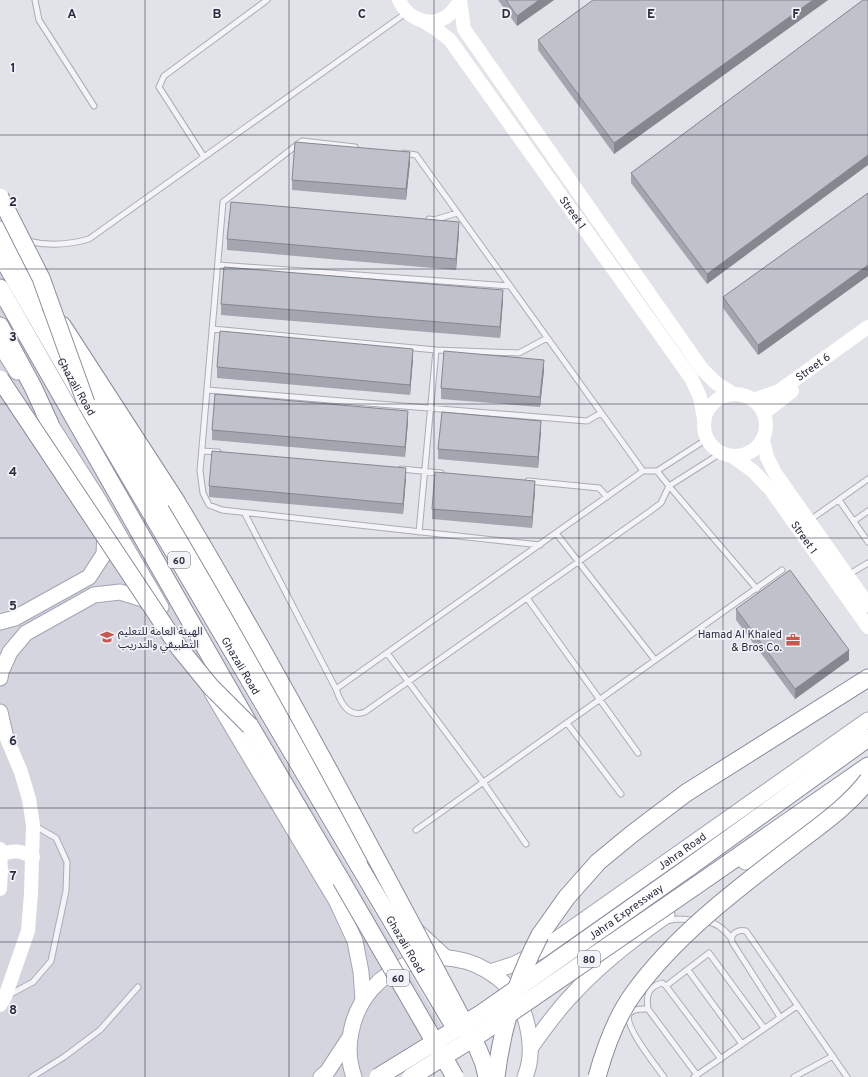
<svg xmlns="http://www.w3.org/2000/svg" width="868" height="1077" font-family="Overpass,'Noto Sans Arabic',sans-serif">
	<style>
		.built { fill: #d4d5de }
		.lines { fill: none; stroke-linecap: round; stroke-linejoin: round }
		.lane-casing { stroke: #aaacb6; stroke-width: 7 }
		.primary-casing { stroke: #a1a4b4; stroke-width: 17 }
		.highway-casing { stroke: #8a8d9f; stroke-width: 19 }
		.lane { stroke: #f4f4f8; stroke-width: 5 }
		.secondary { stroke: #fff; stroke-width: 14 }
		.primary { stroke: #fff; stroke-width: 15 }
		.highway { stroke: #fff; stroke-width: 17 }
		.highway-bridge-casing { stroke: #8a8d9f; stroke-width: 19; stroke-linecap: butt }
		.highway-bridge { stroke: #fff; stroke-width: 17 }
		.wall { fill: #a4a6af }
		.shaded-wall { fill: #86878e }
		.building { fill: #bfc1cb; stroke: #86878e }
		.grid { fill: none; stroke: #2b2d40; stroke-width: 1; stroke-opacity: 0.55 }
		.labels { text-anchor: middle; stroke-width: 3.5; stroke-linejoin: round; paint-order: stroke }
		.shield { fill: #f1f2f7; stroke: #666877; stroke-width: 1 }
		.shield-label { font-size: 10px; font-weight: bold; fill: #2b2d40 }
		.street-label { font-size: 11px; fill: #2b2d40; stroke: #f1f2f7 }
		.poi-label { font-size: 11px; fill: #2b2d40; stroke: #f1f2f7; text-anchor: start }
		.grid-label { font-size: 13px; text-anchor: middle; font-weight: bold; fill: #2b2d40; stroke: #f1f2f7; stroke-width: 3.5; stroke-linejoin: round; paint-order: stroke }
	</style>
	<rect width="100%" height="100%" fill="#e1e3e9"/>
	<path class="built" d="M0 270 72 399 450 1042 394 1077H0Z"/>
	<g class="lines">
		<defs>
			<path id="lane" d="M35 0 39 20 94 106
				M355 147 302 141 223 202 200 471 203 493 209 505 222 510 540 545
				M404 153 416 155 643 471
				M204 157 159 87 164 76 267 0
				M429 219 434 220 457 213
				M27 241C48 246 68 245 89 239L406 13
				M218 265 510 286
				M212 329 436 350 519 353 547 338
				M207 390 587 421 601 413
				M202 451 218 452
				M401 469 441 473
				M657 471 669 486 757 589
				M528 481 599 488 607 497
				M839 500 868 542
				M245 514 336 689C341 704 349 718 365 712L649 512 661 503 669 486 721 453
				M810 520 868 479
				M854 521 868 511
				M419 532 436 350
				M556 533 655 660
				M848 575 868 563
				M527 598 638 753
				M387 653 483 782 526 844
				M336 689 643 471H657L707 439
				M567 723 621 794
				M416 830 782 570
				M665 921 678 919 695 920
				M705 921C717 923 724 929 731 938
				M688 970 742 1044
				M666 986 709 953 764 1028
				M9 995 33 982 51 961 66 891 67 862 56 838 35 826
				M648 1009C643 1009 634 1008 630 1013 621 1023 657 1067 664 1077
				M780 1017 732 942C730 934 737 929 746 931L847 1077
				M697 1075 648 1009C646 995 648 987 662 983L666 986 721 1059
				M32 1077 64 1057 100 1030 138 987
				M694 1077 797 1006
				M794 1077 833 1056"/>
			<g id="primary">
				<path d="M0 229 14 254"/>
				<path d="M0 345 17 372"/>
				<path d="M84 373 366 855"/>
				<path d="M44 414 97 497 161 607"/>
				<path d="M0 622 15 618 89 577 104 554 105 531"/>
				<path d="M0 678 1 672 10 652 26 633 94 595 120 592 143 599 152 607"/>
				<path d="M212 693 337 902 355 941 361 972 363 1000"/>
				<path d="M0 712 5 734"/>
				<path d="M745 862 862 781"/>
				<path d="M418 932 445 957"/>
				<path id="s4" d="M490 972 515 964 540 951 868 720"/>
				<path d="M531 1047C544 1029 557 1010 573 994 600 964 634 938 667 915"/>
				<path d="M321 1077 327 1072 350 1037"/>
				<path d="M354 1077C349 1063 348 1046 351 1032 364 964 444 935 498 978 510 988 521 1002 525 1017 531 1037 533 1058 525 1077"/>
			</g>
			<g id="highway">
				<path d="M8 243 46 302"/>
				<path id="s5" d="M0 254 86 403 359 866"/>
				<path d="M0 288 250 726 341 880"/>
				<path d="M62 325 176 501"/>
				<path d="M0 326 33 387 50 424"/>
				<path d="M688 868 868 738"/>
				<path d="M694 887 868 766"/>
				<path d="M540 935 567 897 598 862 632 834 686 793 868 678"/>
			</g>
		</defs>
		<use href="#lane" class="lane-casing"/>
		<use href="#primary" class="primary-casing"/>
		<use href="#highway" class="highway-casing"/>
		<use href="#lane" class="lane"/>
		<g class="secondary">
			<path d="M399 0C407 18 428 28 446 17 452 13 456 7 460 0"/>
			<path d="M460 0 464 29 702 369 716 383 733 394"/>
			<path id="s1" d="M423 21 436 29 450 40 691 378 700 397 704 418"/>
			<circle cx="735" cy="425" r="31"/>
			<path id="s2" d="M753 400 779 391 868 327"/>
			<path d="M764 413 792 391"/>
			<path d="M763 440 767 457 775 473 868 605"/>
			<path id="s3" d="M732 456 753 471 771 490 868 627"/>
			<path d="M0 725 5 734 21 772 29 799 33 825 31 893 28 931 5 997 0 1005"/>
			<path d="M0 849 1 872 0 889"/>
			<path d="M1 855C13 849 22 851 33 857"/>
		</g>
		<use href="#primary" class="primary"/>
		<use href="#highway" class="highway"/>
		<defs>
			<g id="highway-bridge">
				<path d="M0 197 41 278 86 403"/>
				<path d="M0 379 180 649 211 687 250 726"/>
				<path d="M176 501C283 680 380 865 478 1049L484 1064 487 1077"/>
				<path id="s6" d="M359 866 454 1026"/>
				<path d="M341 880 455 1077"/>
				<path id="s7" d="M378 1077 482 1013 688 868"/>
				<path d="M411 1077 483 1032 694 887"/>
				<path d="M496 1077C502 1026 516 981 540 935"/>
				<path d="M597 1077C605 1048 615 1019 633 994 673 938 734 891 788 850 816 828 847 808 868 780"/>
			</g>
		</defs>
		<use href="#highway-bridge" class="highway-bridge-casing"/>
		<use href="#highway-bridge" class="highway-bridge"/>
	</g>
	<path class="wall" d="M498 0H554L517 26Z
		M828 0 614 154 538 50V40Z
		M863 0 707 284 631 183V173Z
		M410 162 406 200 292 190V180Z
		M868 193V276L758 355 723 308V297Z
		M459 232 456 270 227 250V239Z
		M503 300 500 338 221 315V304Z
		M413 359 410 395 217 378V367Z
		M544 370 540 407 441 399V388Z
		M408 421 405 457 212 440V430Z
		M541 431 538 468 438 459V449Z
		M406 478 403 514 209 497V486Z
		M535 491 532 528 432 519V509Z
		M736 609 849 660 795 699 736 620Z"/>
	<path class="shaded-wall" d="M539 0H554L517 26V16Z
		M813 0H828L614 154V143Z
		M410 152V162L406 200V189Z
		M868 155V165L707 284V274Z
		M459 222V232L456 270V259Z
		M868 265V276L758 355V345Z
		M503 290V300L500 338V327Z
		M413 349V359L410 395V385Z
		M544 360V370L540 407V397Z
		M408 411V421L405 457V447Z
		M541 421V431L538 468V457Z
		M406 468V478L403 514V504Z
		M535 481V491L532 528V517Z
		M849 650V660L795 699V689Z"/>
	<path class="building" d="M506 0H539L517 16Z
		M593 0H813L614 143 538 40Z
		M863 0H868V155L707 274 631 173Z
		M295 142 410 152 406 189 292 180Z
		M868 193V265L758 345 723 297Z
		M231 202 459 222 456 259 227 239Z
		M224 267 503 290 500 327 221 304Z
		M220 331 413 349 410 385 217 367Z
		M444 351 544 360 540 397 441 388Z
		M215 394 408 411 405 447 212 430Z
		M442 412 541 421 538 457 438 449Z
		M212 451 406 468 403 504 209 486Z
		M435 472 535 481 532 517 432 509Z
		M790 570 849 650 795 689 736 609Z"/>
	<path class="grid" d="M145 0V1077M289 0V1077M434 0V1077M579 0V1077M723 0V1077M0 135H868M0 269H868M0 404H868M0 538H868M0 673H868M0 808H868M0 942H868"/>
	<defs>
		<symbol id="university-bare" viewBox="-9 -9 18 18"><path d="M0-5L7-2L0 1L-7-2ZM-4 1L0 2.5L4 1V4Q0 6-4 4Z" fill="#c5594f" stroke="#f1f2f7" stroke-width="2.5" paint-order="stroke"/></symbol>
		<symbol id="office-bare" viewBox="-9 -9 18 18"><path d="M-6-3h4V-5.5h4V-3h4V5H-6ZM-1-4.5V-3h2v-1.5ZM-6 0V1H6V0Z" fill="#c5594f" stroke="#f1f2f7" stroke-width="2.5" paint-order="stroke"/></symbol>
	</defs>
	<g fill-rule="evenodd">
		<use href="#university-bare" x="97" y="627" width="20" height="20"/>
		<use href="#office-bare" x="783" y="630" width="20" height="20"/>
	</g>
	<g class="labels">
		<g class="shield">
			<rect x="168" y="552" width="22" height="16" rx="3"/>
			<rect x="578" y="951" width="22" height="16" rx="3"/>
			<rect x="387" y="970" width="22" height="16" rx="3"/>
		</g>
		<g class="shield-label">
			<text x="179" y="564">60</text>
			<text x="589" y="963">80</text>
			<text x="398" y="982">60</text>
		</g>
		<g class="street-label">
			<text dy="4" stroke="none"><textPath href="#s1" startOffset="245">Street 1</textPath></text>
			<text dy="4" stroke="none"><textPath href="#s2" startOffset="69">Street 6</textPath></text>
			<text dy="4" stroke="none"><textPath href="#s5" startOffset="153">Ghazali Road</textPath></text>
			<text dy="4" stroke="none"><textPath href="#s3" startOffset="110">Street 1</textPath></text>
			<text dy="4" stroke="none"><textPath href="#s5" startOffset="477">Ghazali Road</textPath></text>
			<text dy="4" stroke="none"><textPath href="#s4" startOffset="228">Jahra Road</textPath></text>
			<text dy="4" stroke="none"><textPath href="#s7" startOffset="298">Jahra Expressway</textPath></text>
			<text dy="4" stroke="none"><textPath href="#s6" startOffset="91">Ghazali Road</textPath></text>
		</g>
		<g class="poi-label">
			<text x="118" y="635">الهيئة العامة للتعليم<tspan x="118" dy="13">التطبيقي والتدريب</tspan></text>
			<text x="782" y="638" text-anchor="end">Hamad Al Khaled<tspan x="782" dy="13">&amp; Bros Co.</tspan></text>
		</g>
	</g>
	<g class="grid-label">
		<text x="72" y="18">A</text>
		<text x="217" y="18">B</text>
		<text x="362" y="18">C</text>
		<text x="506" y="18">D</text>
		<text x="651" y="18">E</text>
		<text x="796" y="18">F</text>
		<text x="13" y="72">1</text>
		<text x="13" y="206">2</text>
		<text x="13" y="341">3</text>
		<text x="13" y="476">4</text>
		<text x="13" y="610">5</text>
		<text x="13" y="745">6</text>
		<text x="13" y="880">7</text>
		<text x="13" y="1014">8</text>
	</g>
</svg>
